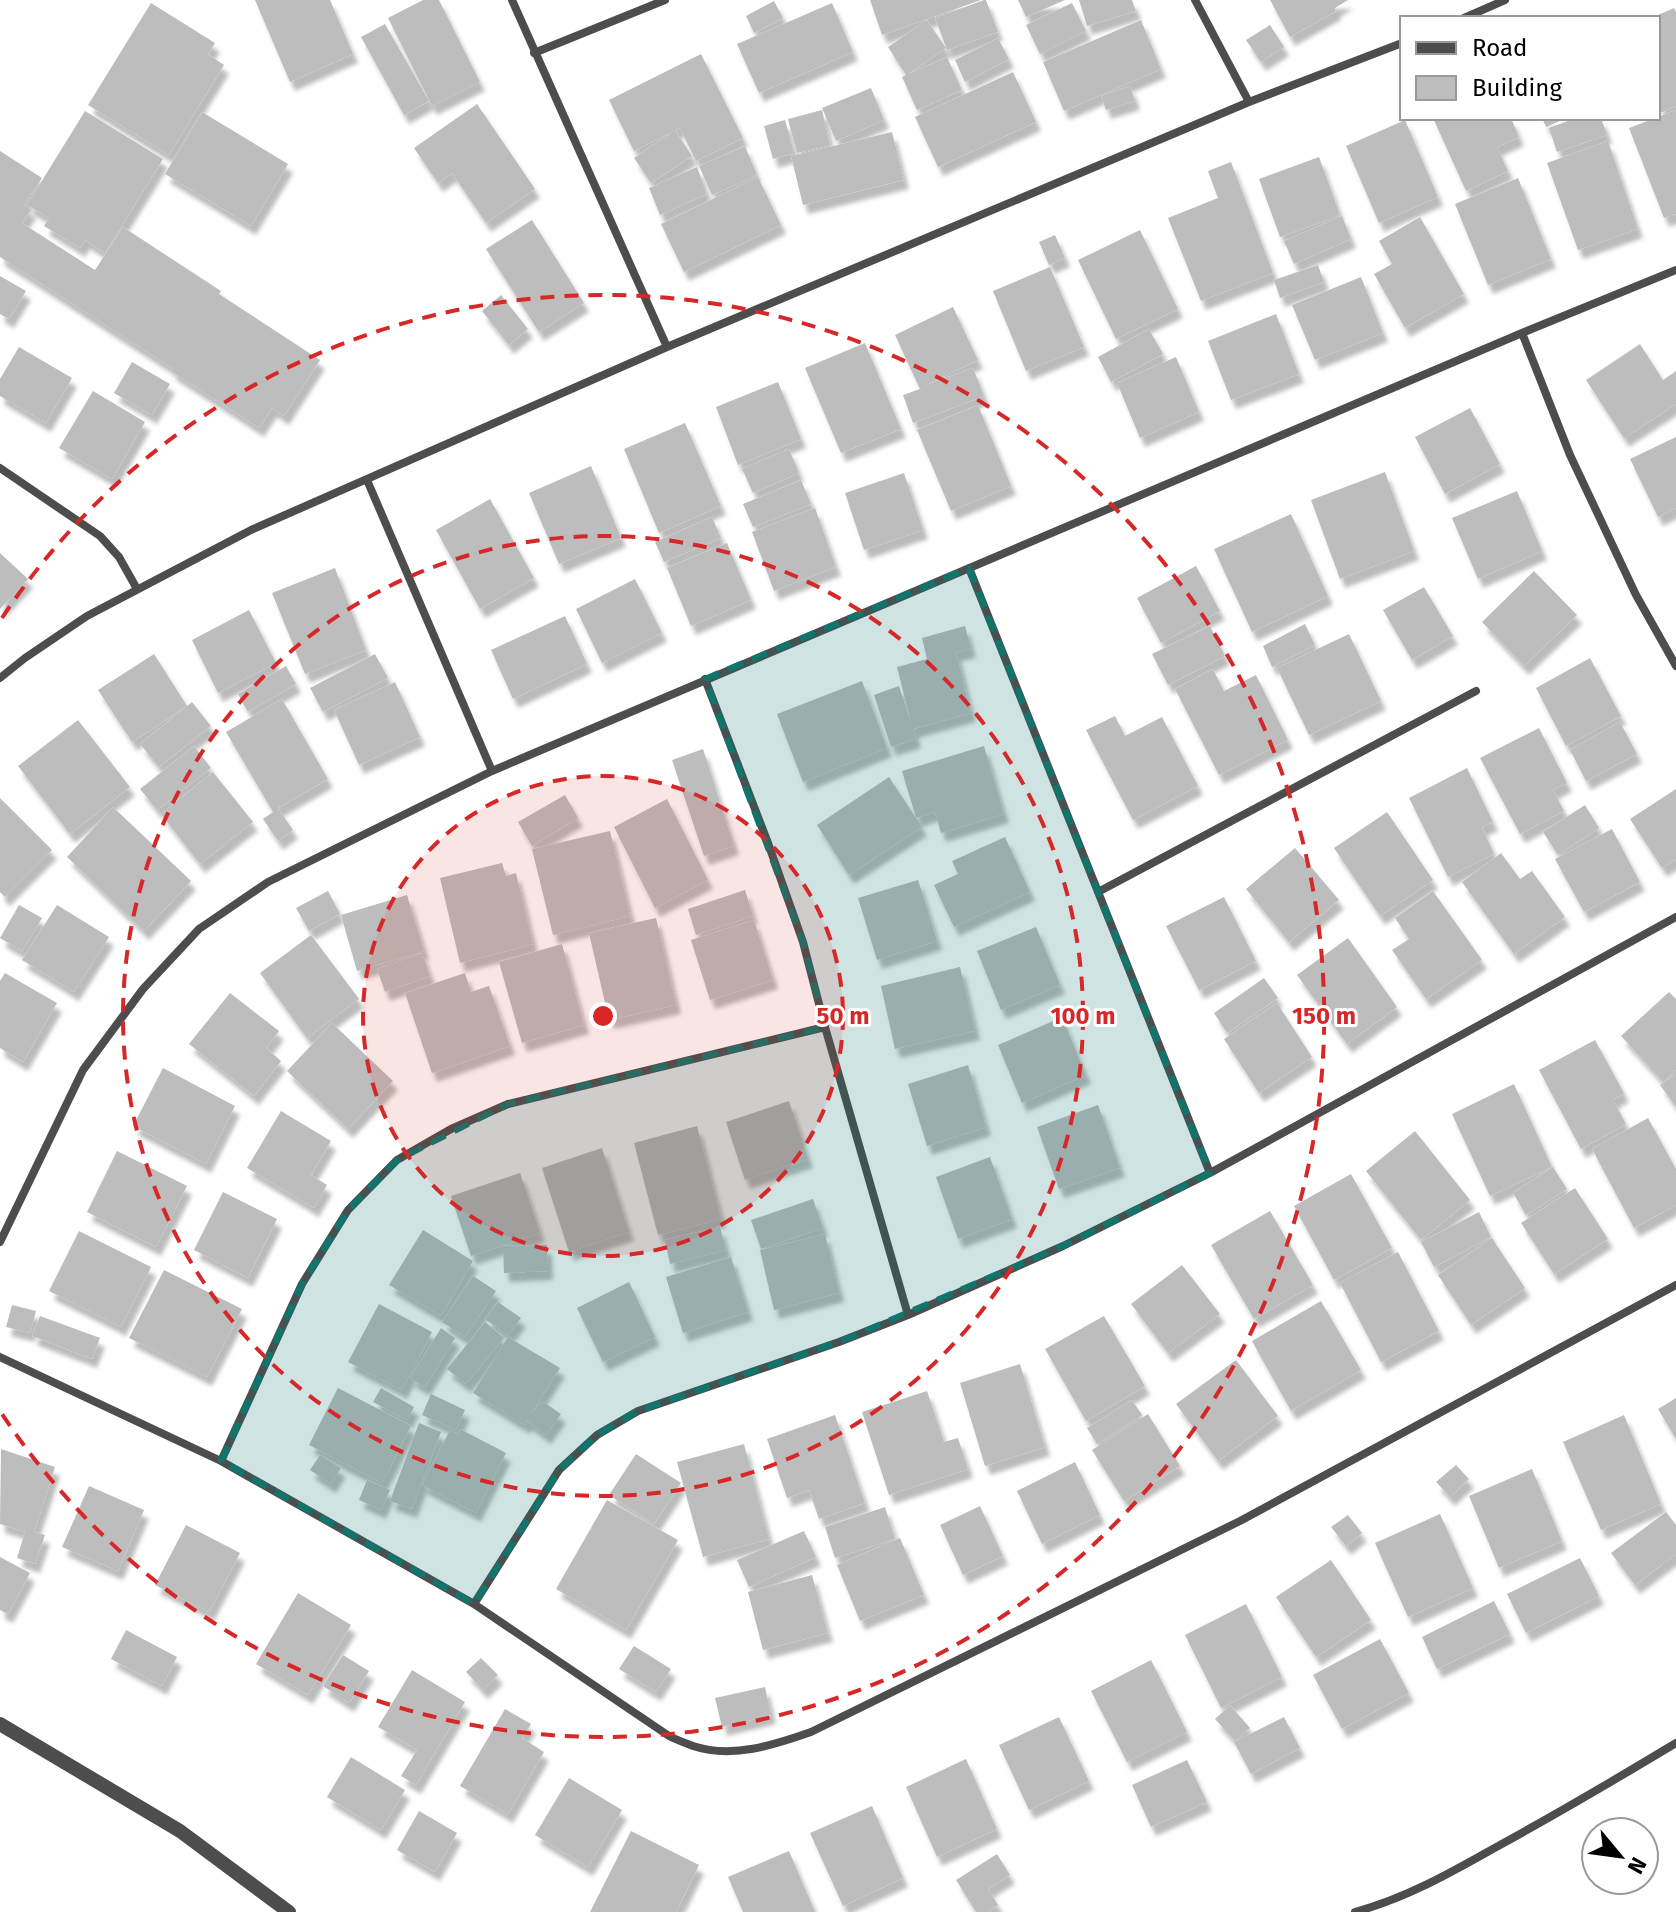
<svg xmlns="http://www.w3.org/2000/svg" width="1676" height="1912" font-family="'Fira Sans',sans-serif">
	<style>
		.building { fill: #bdbdbd; filter: url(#shadow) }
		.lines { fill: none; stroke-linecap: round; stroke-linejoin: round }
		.minor { stroke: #4d4d4d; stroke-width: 8 }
		.tertiary { stroke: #4d4d4d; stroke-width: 14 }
		.marked { fill: #0f766e; fill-opacity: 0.2; stroke: #0f766e; stroke-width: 6; stroke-dasharray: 16 10; stroke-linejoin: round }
		.ring { fill: none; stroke: #d62828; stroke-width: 4; stroke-dasharray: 14 10 }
		.centre { fill: #d62828; stroke: #fff; stroke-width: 4 }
		.ring-label { font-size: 24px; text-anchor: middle; font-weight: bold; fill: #d62828; stroke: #fff; stroke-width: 6; stroke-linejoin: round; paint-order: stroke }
	</style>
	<defs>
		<filter id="shadow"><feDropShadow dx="5" dy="9" stdDeviation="2" flood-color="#0004"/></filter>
	</defs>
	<rect width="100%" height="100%" fill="#fff"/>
	<path class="building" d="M255 0H330L353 54 290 82Z
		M423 0H439L480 82 432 106 388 18Z
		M870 0H981L882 35Z
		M984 0H986L998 32 947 50 935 18Z
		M1018 0H1065L1026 17Z
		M1079 0H1132L1136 11 1087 26Z
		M1270 0H1348L1335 8 1336 11 1290 37Z
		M774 1 783 18 754 33 746 16Z
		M151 3 215 43 208 54 224 65 169 155 88 105Z
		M832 3 853 52 759 93 737 44Z
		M1072 3 1086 31 1040 54 1026 25Z
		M1674 8 1676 12V106L1658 114V18H1651Z
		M927 20 946 48 908 74 947 57 962 90 917 110 902 77 906 75 888 47Z
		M1141 20 1161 69 1064 111 1043 62Z
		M385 24 429 101 404 115 361 37Z
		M1270 25 1284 47 1261 62 1246 40Z
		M998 38 1009 59 965 82 955 60Z
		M701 54 743 138 696 161 680 128 675 130 692 156 651 183 634 158 674 131 634 151 609 100Z
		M1013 72 1036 122 938 167 915 117Z
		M1130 86 1135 101 1106 110 1101 96Z
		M871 88 884 120 836 141 822 108Z
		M477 104 535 189 486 223 452 173 438 183 414 148Z
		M822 110 830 145 797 153 788 119Z
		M1676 110V214L1664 218 1629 128Z
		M85 111 163 159 105 253 85 240 80 248 44 226 49 218 27 205Z
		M202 112 288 164 251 226 165 174Z
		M1433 118H1511L1519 137 1497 147 1508 171 1466 191Z
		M1542 118H1567L1546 127Z
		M1576 118H1601L1607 135 1557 152 1549 128Z
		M785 120 794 153 773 159 764 126Z
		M1405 120 1438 197 1379 223 1346 146Z
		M892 132 904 180 803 205 791 156Z
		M1608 141 1638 229 1578 250 1547 163Z
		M745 146 757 175 712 195 699 166Z
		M0 151 42 178 24 205 31 210 22 223 95 270 123 227 221 291 219 294 320 360 284 416 272 408 259 428 171 371 172 368 0 257Z
		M1319 157 1340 215 1280 237 1259 179Z
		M1231 162 1273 273 1201 301 1168 218 1218 198 1208 171Z
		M697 167 707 194 660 215 649 188Z
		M758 177 781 225 684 272 661 224Z
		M1518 178 1551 259 1488 285 1455 204Z
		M1342 216 1351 239 1294 264 1284 241Z
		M1420 217 1464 294 1405 328 1374 274 1392 264 1379 241Z
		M532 220 584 303 539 332 486 249Z
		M1140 230 1178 309 1116 339 1078 260Z
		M1055 235 1065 258 1049 265 1039 242Z
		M1318 265 1324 282 1280 298 1274 280Z
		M1050 267 1084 347 1026 371 993 291Z
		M0 276 26 291 9 319 0 314Z
		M1361 277 1383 333 1315 360 1292 305Z
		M501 295 528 329 509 345 482 311Z
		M953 307 978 360 924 386 973 368 984 396 913 423 903 395 920 389 895 335Z
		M1276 314 1299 374 1231 400 1208 341Z
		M1149 329 1163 354 1111 382 1098 357Z
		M865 343 901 429 841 453 805 368Z
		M1640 344 1663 380 1676 371V404L1624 438 1586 380Z
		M19 347 72 378 46 423 0 396V379Z
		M1176 357 1199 412 1140 438 1117 383Z
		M132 362 170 384 152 415 114 393Z
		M778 382 801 439 738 465 716 407Z
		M93 391 145 422 112 479 59 448Z
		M978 405 1011 486 951 511 917 430Z
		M1470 408 1500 464 1445 494 1415 437Z
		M685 423 721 506 659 533 624 449Z
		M1676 437V508L1658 517 1630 459Z
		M789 449 799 473 753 493 742 469Z
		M591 466 621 538 559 564 529 493Z
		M1385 472 1414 551 1340 579 1311 500Z
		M904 473 923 530 864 550 845 493Z
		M801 480 811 504 753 527 743 504Z
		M1517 491 1542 551 1478 579 1452 518Z
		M490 499 534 578 480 609 436 530Z
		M815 508 836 567 774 591 752 532Z
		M1291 514 1328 596 1252 632 1214 549Z
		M712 517 721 538 664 562 655 542Z
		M727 543 751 600 691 626 667 568Z
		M0 553 28 579 0 609Z
		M1196 566 1220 611 1161 643 1137 598Z
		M335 568 366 650 305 674 272 593Z
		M1534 571 1577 615 1524 666 1482 622Z
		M635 579 662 633 602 663 576 609Z
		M1424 587 1453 636 1412 660 1383 610Z
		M249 610 276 663 218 693 192 640Z
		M565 616 587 664 513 699 491 650Z
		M1305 624 1315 645 1272 667 1263 646Z
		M965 626 971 649 956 652 971 713 913 729 916 739 891 747 874 695 899 686 911 723 897 667 927 659 922 638Z
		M1210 626 1225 656 1168 685 1152 654Z
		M1349 634 1381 701 1309 735 1277 668Z
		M154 654 187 706 132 742 98 690Z
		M375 654 388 678 323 712 310 688Z
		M1590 658 1621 716 1566 746 1536 688Z
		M286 666 296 684 248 712 238 694Z
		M1213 669 1224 691 1256 675 1288 740 1219 775 1175 689Z
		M862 681 887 748 803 782 777 714Z
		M395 682 420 737 359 765 334 710Z
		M282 699 328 779 278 808 293 830 278 841 263 819 273 812 226 732Z
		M192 702 211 726 159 767 140 744Z
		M1115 716 1125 736 1162 717 1198 786 1133 820 1086 730Z
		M78 720 130 787 70 834 18 766Z
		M1620 722 1637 754 1586 781 1570 750Z
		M1539 728 1567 783 1553 790 1564 811 1520 834 1480 758Z
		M194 746 211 768 157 810 140 789Z
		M984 746 1004 814 941 833 935 812 916 818 902 771Z
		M703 749 734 846 704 856 672 760Z
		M1467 768 1493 822 1482 827 1494 854 1448 877 1409 798Z
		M213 772 253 822 200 864 161 814Z
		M889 777 922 827 849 875 817 825Z
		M1676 789V859L1662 868 1630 819Z
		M565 795 578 818 532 846 518 822Z
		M0 798 52 850 5 897 0 892Z
		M667 799 708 880 655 908 614 827Z
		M1585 805 1599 828 1558 855 1543 832Z
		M113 807 191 881 144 931 67 857Z
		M1387 812 1433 880 1380 916 1334 848Z
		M1612 829 1640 882 1584 912 1555 859Z
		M610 831 630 916 553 935 532 849Z
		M1005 837 1030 892 954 927 934 885 958 874 952 861Z
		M1295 848 1339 900 1289 942 1246 889Z
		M1501 853 1520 879 1532 871 1565 917 1514 954 1462 882Z
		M502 863 506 876 516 873 533 944 460 963 440 878Z
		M918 880 937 941 877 960 858 898Z
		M745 890 753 916 696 935 688 909Z
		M328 891 340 914 309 931 296 908Z
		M1433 891 1482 960 1426 999 1392 950 1409 939 1395 918Z
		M407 895 424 951 357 971 341 915Z
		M1224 897 1256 961 1199 990 1166 926Z
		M19 905 42 918 22 951 0 938Z
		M57 905 109 937 74 992 22 960Z
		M656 918 676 1005 609 1020 589 933Z
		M754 920 773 980 710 1000 691 940Z
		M1036 927 1060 985 1001 1010 977 951Z
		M311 935 359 999 307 1038 260 973Z
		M1348 938 1397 1007 1347 1044 1297 975Z
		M562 944 584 1025 522 1043 499 962Z
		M422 953 430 976 385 992 377 969Z
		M960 967 975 1031 895 1049 881 986Z
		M5 973 57 1003 23 1062 0 1048V981Z
		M465 973 471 992 489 986 510 1046 432 1073 405 993Z
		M1264 978 1278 998 1227 1033 1214 1013Z
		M1669 992 1676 999V1070L1663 1082 1621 1036Z
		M230 993 279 1031 266 1048 281 1061 254 1096 189 1044Z
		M1277 1003 1312 1057 1259 1093 1224 1039Z
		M1062 1017 1086 1075 1022 1103 998 1045Z
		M332 1023 393 1081 348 1129 287 1071Z
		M1595 1040 1624 1093 1613 1100 1626 1124 1581 1149 1539 1070Z
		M968 1065 986 1127 927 1146 908 1084Z
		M163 1068 235 1106 206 1164 133 1126Z
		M1676 1074V1107L1660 1085Z
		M1514 1084 1552 1167 1490 1196 1452 1114Z
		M789 1101 808 1159 745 1180 726 1122Z
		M1098 1105 1120 1168 1059 1189 1037 1127Z
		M281 1111 331 1141 311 1175 327 1185 314 1208 247 1168Z
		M1648 1118 1676 1169V1205L1634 1228 1592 1149Z
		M697 1126 721 1219 658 1235 634 1143Z
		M1415 1131 1470 1200 1421 1240 1366 1171Z
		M602 1148 629 1232 569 1252 542 1168Z
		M117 1151 187 1186 156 1247 87 1212Z
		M990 1157 1012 1219 958 1239 936 1177Z
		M1553 1167 1567 1189 1526 1215 1513 1193Z
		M520 1173 540 1233 471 1256 451 1196Z
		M1351 1174 1392 1248 1334 1280 1294 1206Z
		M1575 1188 1608 1239 1554 1274 1521 1223Z
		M223 1192 277 1219 248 1278 194 1250Z
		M813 1199 823 1228 761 1249 751 1220Z
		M1270 1211 1313 1285 1254 1319 1211 1245Z
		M1479 1212 1491 1237 1434 1267 1421 1242Z
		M720 1227 726 1250 670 1264 665 1240Z
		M423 1230 473 1261 441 1316 389 1285Z
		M79 1231 151 1267 121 1327 49 1291Z
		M825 1234 839 1293 774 1310 760 1250Z
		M1492 1238 1525 1288 1471 1325 1438 1275Z
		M547 1245 548 1271 504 1273 503 1246Z
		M1398 1252 1439 1331 1381 1362 1340 1283Z
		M731 1257 748 1312 683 1333 666 1277Z
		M1182 1265 1220 1314 1168 1353 1131 1304Z
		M164 1270 242 1309 207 1377 129 1338Z
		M473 1276 496 1291 465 1337 442 1322Z
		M629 1282 655 1337 603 1362 577 1308Z
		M1321 1301 1361 1370 1291 1411 1252 1341Z
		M498 1302 521 1318 508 1335 485 1319Z
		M379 1304 432 1332 402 1390 348 1362Z
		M12 1305 36 1311 30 1333 6 1327Z
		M40 1316 100 1338 92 1359 32 1336Z
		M1104 1316 1145 1386 1086 1421 1045 1349Z
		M485 1322 504 1338 466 1384 447 1369Z
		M441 1328 455 1338 425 1387 410 1378Z
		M508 1337 560 1368 530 1415 542 1401 561 1414 546 1435 527 1421 525 1425 473 1393Z
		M1236 1360 1278 1416 1218 1461 1176 1404Z
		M1020 1364 1045 1447 985 1466 960 1383Z
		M338 1388 411 1426 382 1483 309 1445Z
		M381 1388 414 1407 407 1420 373 1402Z
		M927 1391 944 1442 958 1438 968 1469 889 1495 862 1412Z
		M431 1394 465 1410 456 1430 422 1415Z
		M1676 1398V1439L1658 1409Z
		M1132 1400 1142 1415 1097 1444 1087 1428Z
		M1148 1414 1180 1466 1124 1501 1092 1450Z
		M835 1415 865 1503 819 1519 809 1490 787 1498 767 1439Z
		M1624 1415 1661 1504 1601 1530 1563 1442Z
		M419 1423 441 1432 412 1509 390 1501Z
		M460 1429 506 1453 476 1513 422 1485 450 1430 458 1434Z
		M744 1444 769 1539 703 1557 677 1462Z
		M1 1449 55 1467 34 1532 45 1535 35 1564 17 1558 25 1532 0 1524Z
		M636 1454 681 1483 654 1524 609 1495Z
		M320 1455 341 1468 331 1484 310 1470Z
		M1075 1462 1100 1515 1042 1544 1017 1491Z
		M1456 1465 1469 1479 1450 1497 1436 1482Z
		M1532 1469 1562 1541 1499 1568 1469 1496Z
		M367 1480 390 1490 381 1510 359 1500Z
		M89 1486 144 1510 118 1571 62 1547Z
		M607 1500 678 1540 626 1630 556 1589Z
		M980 1506 1003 1556 963 1575 940 1525Z
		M885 1507 895 1539 835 1558 825 1527Z
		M1666 1512 1676 1525V1554L1635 1585 1611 1553Z
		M1440 1514 1473 1588 1408 1617 1375 1543Z
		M1348 1515 1362 1533 1346 1546 1331 1527Z
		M186 1525 240 1553 209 1612 155 1585Z
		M804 1531 816 1557 749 1587 737 1560Z
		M900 1538 924 1595 860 1621 837 1565Z
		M0 1557 30 1573 8 1614 0 1610Z
		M1580 1558 1599 1596 1526 1633 1507 1594Z
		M1331 1560 1371 1620 1316 1657 1276 1597Z
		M812 1575 828 1633 763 1650 748 1592Z
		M298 1593 351 1625 308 1695 256 1664Z
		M1494 1601 1510 1634 1437 1669 1422 1637Z
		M1246 1604 1282 1677 1221 1708 1185 1635Z
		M126 1630 177 1657 162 1686 111 1659Z
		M1380 1639 1409 1693 1342 1729 1313 1675Z
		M634 1646 671 1669 656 1692 619 1669Z
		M343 1655 369 1671 349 1703 323 1686Z
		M481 1658 498 1675 483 1690 466 1672Z
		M1151 1660 1187 1732 1127 1762 1091 1691Z
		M412 1670 465 1702 416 1785 401 1776 417 1750 378 1727Z
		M765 1687 771 1715 722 1727 715 1698Z
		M1230 1705 1250 1728 1235 1741 1215 1719Z
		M505 1709 531 1724 522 1738 544 1752 508 1814 460 1786Z
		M1059 1717 1089 1781 1029 1810 999 1745Z
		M1284 1717 1300 1748 1251 1774 1234 1742Z
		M351 1757 405 1790 381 1830 327 1797Z
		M966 1759 997 1829 937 1857 906 1787Z
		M1187 1760 1207 1802 1151 1827 1132 1785Z
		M569 1778 622 1810 588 1867 535 1835Z
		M872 1806 903 1878 843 1906 810 1833Z
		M419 1811 457 1833 435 1872 397 1850Z
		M631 1831 699 1865 676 1912H590Z
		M789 1851 815 1912H743L728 1877Z
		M997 1854 1010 1875 988 1889 998 1905 988 1912H976L956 1880Z"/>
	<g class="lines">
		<path class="minor" d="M512 0 667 347
			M1195 0 1249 102
			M1464 18 1505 0
			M534 53 665 0
			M1522 333 1570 455 1636 595 1676 666
			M0 468 100 536 119 557 137 589
			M367 480 492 771
			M969 568 1210 1173
			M0 678 25 658 87 616 251 530 667 347 1249 102 1402 43
			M705 679 768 843 803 942 825 1027 908 1315
			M1098 892 1476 691
			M0 1242 83 1070 143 989 199 929 268 882 492 771 1522 333 1676 270
			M0 1357 221 1461 474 1604 669 1736C677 1740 685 1743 693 1746 732 1759 774 1745 811 1732L1240 1521 1676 1285
			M221 1461 302 1284 348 1210 397 1160 451 1129 508 1104 825 1027
			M474 1604 559 1470 597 1435 638 1411 839 1342 908 1315 1063 1246 1210 1173 1676 917
			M1355 1912C1407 1898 1454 1871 1500 1845 1560 1812 1618 1778 1676 1743"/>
		<path class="tertiary" d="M0 1724 180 1831 289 1912"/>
	</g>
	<path class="marked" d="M969 568 1210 1173 1063 1246 839 1342 638 1411 597 1435 559 1470 474 1604 221 1461 302 1284 348 1210 397 1160 508 1104 825 1027 803 942 705 679Z"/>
	<circle cx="603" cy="1016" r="240" fill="#d62828" fill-opacity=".12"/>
	<g class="ring">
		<circle cx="603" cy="1016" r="240"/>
		<circle cx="603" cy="1016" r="480"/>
		<path d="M2 618A721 721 0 1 1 2 1414"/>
	</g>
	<circle cx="603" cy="1016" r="12" class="centre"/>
	<g class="ring-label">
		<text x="843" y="1024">50 m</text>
		<text x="1083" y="1024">100 m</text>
		<text x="1324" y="1024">150 m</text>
	</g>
	<rect x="1400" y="16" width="260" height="104" fill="#ffffff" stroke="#999999" stroke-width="2"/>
	<rect x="1416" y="42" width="40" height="12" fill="#4d4d4d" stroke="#999999" stroke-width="2"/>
	<text x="1472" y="56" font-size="24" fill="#000000">Road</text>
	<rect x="1416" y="76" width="40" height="24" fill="#bdbdbd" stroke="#999999" stroke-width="2"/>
	<text x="1472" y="96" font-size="24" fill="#000000">Building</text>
	<g transform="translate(1620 1856) rotate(119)"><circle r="38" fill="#ffffff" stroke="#999999" stroke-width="2"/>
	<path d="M0-6L14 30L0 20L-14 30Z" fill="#000000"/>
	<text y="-12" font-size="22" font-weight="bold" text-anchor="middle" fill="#000000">N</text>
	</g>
</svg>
